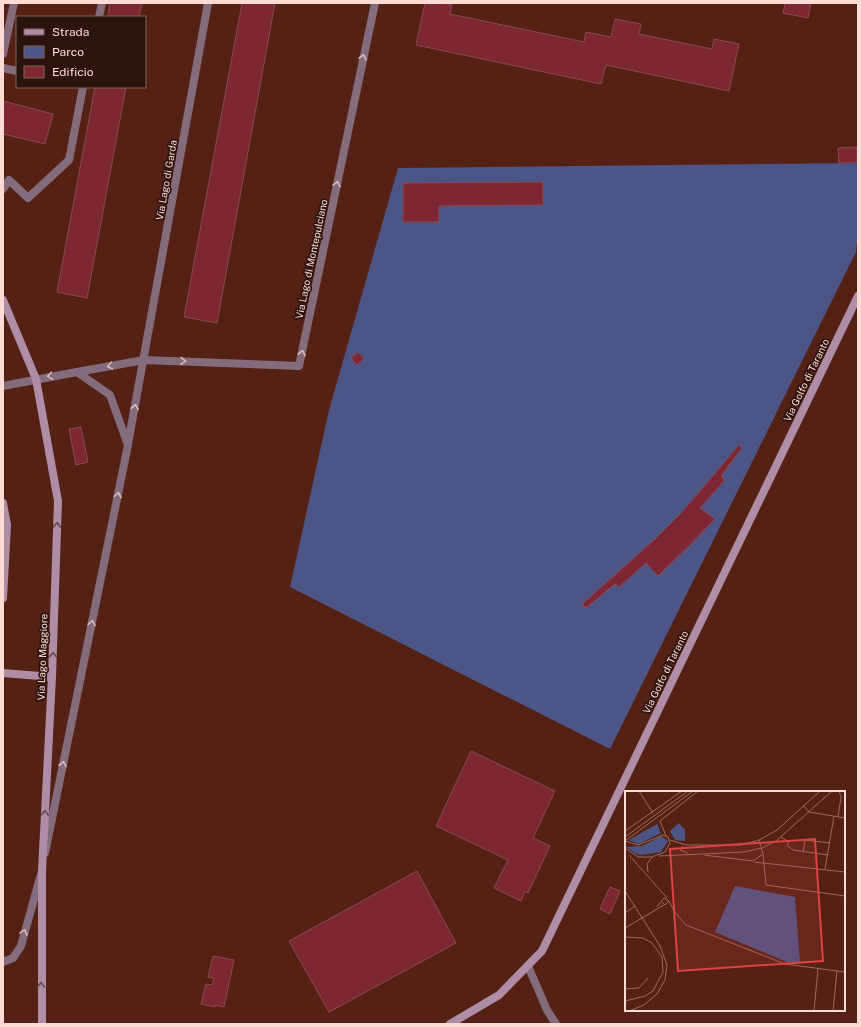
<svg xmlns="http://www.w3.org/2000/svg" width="861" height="1027" font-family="'Public Sans',sans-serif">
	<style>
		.green { fill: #4c5586 }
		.building { fill: #7d2735; stroke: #874b51 }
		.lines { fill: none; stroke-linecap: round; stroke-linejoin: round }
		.lane { stroke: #836d7d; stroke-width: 8 }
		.street { stroke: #836d7d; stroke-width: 8 }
		.secondary { stroke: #af8da7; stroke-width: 8 }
		.oneway { stroke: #dabbb9 }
		.oneway2 { stroke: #664a53 }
		.labels { text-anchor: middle; stroke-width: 3.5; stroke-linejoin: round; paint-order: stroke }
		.street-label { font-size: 10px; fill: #ffdcd3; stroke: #2b140e }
		.inset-road { fill: none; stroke: #996c60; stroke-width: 1 }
		.view { fill: #dc4342; fill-opacity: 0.15; stroke: #dc4342; stroke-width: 2 }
		.inset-edge { fill: none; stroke: #ffdcd3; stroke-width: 2 }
	</style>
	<rect width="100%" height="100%" fill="#552114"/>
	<path class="green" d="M858 163V234L856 252 610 749 290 587 329 410 398 168Z"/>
	<path class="building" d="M110 3H142L139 17H108Z
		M242 3H275L217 323 184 317Z
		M425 3H443L452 5 450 14 584 42 586 32 611 37 615 19 641 24 639 34 712 49 714 39 739 44 729 91 606 65 601 84 416 45Z
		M779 3H811L808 18 783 13 785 4Z
		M95 87H126L87 298 57 292Z
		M3 101 53 114 45 144 3 134Z
		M857 147V162L839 163 838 148Z
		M543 182V205L439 206V222H403V183Z
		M358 352 364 359 357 365 351 358Z
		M81 427 88 462 76 465 69 429Z
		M739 445 742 448 721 476 725 480 700 508 715 519 690 545 658 576 646 563 619 587 615 584 586 608 582 604 654 540 682 512Z
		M471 751 555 791 533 838 550 846 528 893 525 891 521 901 494 888 508 860 436 826Z
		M417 871 456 943 329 1012 289 941Z
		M610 887 620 891 610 914 600 909Z
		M213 956 234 960 224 1007 215 1005V1007L201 1004 206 984 212 985 214 978 208 977Z"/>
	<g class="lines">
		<path class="lane" d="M528 966 547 1010 556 1024"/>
		<path class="street" d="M99 17 102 3
			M3 54 14 3
			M3 68 17 71
			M3 189 9 180 28 198 69 160 83 87
			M77 372 144 360 299 366 375 3
			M3 386 77 372 110 395 128 445 45 853
			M128 444 208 3
			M3 962 13 958 21 946 41 874"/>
		<path class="secondary" d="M3 300 36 379 58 501 52 677 42 871V1024
			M3 503 7 525 3 598
			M3 673 52 677
			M450 1024 499 995 542 951 858 296"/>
	</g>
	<defs><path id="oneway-chevron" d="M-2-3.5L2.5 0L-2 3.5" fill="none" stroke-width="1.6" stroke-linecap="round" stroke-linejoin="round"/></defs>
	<g class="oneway">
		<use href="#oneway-chevron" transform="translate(363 57) rotate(-78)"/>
		<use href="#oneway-chevron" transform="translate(337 184) rotate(-78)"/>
		<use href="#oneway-chevron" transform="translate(302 353) rotate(-78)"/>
		<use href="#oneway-chevron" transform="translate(183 361) rotate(2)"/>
		<use href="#oneway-chevron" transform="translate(110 366) rotate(170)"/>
		<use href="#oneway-chevron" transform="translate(50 376) rotate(171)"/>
		<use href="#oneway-chevron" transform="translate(135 407) rotate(-80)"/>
		<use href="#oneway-chevron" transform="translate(118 495) rotate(-79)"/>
		<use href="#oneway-chevron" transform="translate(92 623) rotate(-79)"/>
		<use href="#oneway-chevron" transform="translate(63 764) rotate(-79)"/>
		<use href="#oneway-chevron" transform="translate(24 932) rotate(-74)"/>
	</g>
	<g class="oneway2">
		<use href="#oneway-chevron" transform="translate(57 525) rotate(-88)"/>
		<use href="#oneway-chevron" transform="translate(53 655) rotate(-88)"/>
		<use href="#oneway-chevron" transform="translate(45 813) rotate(-87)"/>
		<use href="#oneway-chevron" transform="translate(41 985) rotate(-90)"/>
	</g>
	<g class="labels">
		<g class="street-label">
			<text transform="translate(166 180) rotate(-80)" y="4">Via Lago di Garda</text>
			<text transform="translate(311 259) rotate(-78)" y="4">Via Lago di Montepulciano</text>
			<text transform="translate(806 380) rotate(-64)" y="4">Via Golfo di Taranto</text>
			<text transform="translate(42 657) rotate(-88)" y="4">Via Lago Maggiore</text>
			<text transform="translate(665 672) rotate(-64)" y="4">Via Golfo di Taranto</text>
		</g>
	</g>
	<g transform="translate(625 791)">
		<rect width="220" height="220" fill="#552114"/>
		<path d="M54 32 60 39V50L50 49 45 40ZM32 33 36 42 13 53 4 49ZM36 45 43 50 36 61 17 64 11 63 1 56 17 55ZM110 95 170 106 175 172 162 171 90 141Z" fill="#4c5586"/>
		<path class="inset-road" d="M14 0 28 22M179 15 184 21 220 27M213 26 216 6 214 0M0 40 57 0M41 45 35 30 73 0M0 46 63 0M156 46 164 51 162 54 168 59 203 64M45 49 61 54H116L134 49 152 39 195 0M0 50 13 54 38 44 43 46 45 52 40 61 27 66H13L0 57M0 50 68 0M58 55 55 59 63 62M178 61 180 49 205 52M138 63 141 94 220 105M4 64 42 107M79 64 128 70 138 63 134 49M34 65 119 61 137 57 151 50 207 0M129 71 220 81M200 78 209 25M23 81 22 73 27 66M0 100 35 155 42 174 40 189 32 203 19 214 4 220M44 110 49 120 61 134 160 173 220 181M32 116 39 107 44 110 40 114 37 111M0 122 10 115M0 137 39 114M0 146 18 147 27 152 37 166 38 181 28 200 20 205 0 210M0 198 14 197 23 187M189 220 193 178M208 220 212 180"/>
		<path class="view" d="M190 48 198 170 53 180 45 58Z"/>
		<rect width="220" height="220" class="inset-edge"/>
	</g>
	<rect width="861" height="1027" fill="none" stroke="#ffdcd3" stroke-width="8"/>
	<rect x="16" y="16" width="130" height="72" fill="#2b140e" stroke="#80645d"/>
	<rect x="24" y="29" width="20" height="6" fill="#af8da7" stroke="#80645d"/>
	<text x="52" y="36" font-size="12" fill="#ffdcd3">Strada</text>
	<rect x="24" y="46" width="20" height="12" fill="#4c5586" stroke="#80645d"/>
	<text x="52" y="56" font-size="12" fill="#ffdcd3">Parco</text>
	<rect x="24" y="66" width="20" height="12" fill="#7d2735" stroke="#80645d"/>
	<text x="52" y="76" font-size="12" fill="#ffdcd3">Edificio</text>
</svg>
